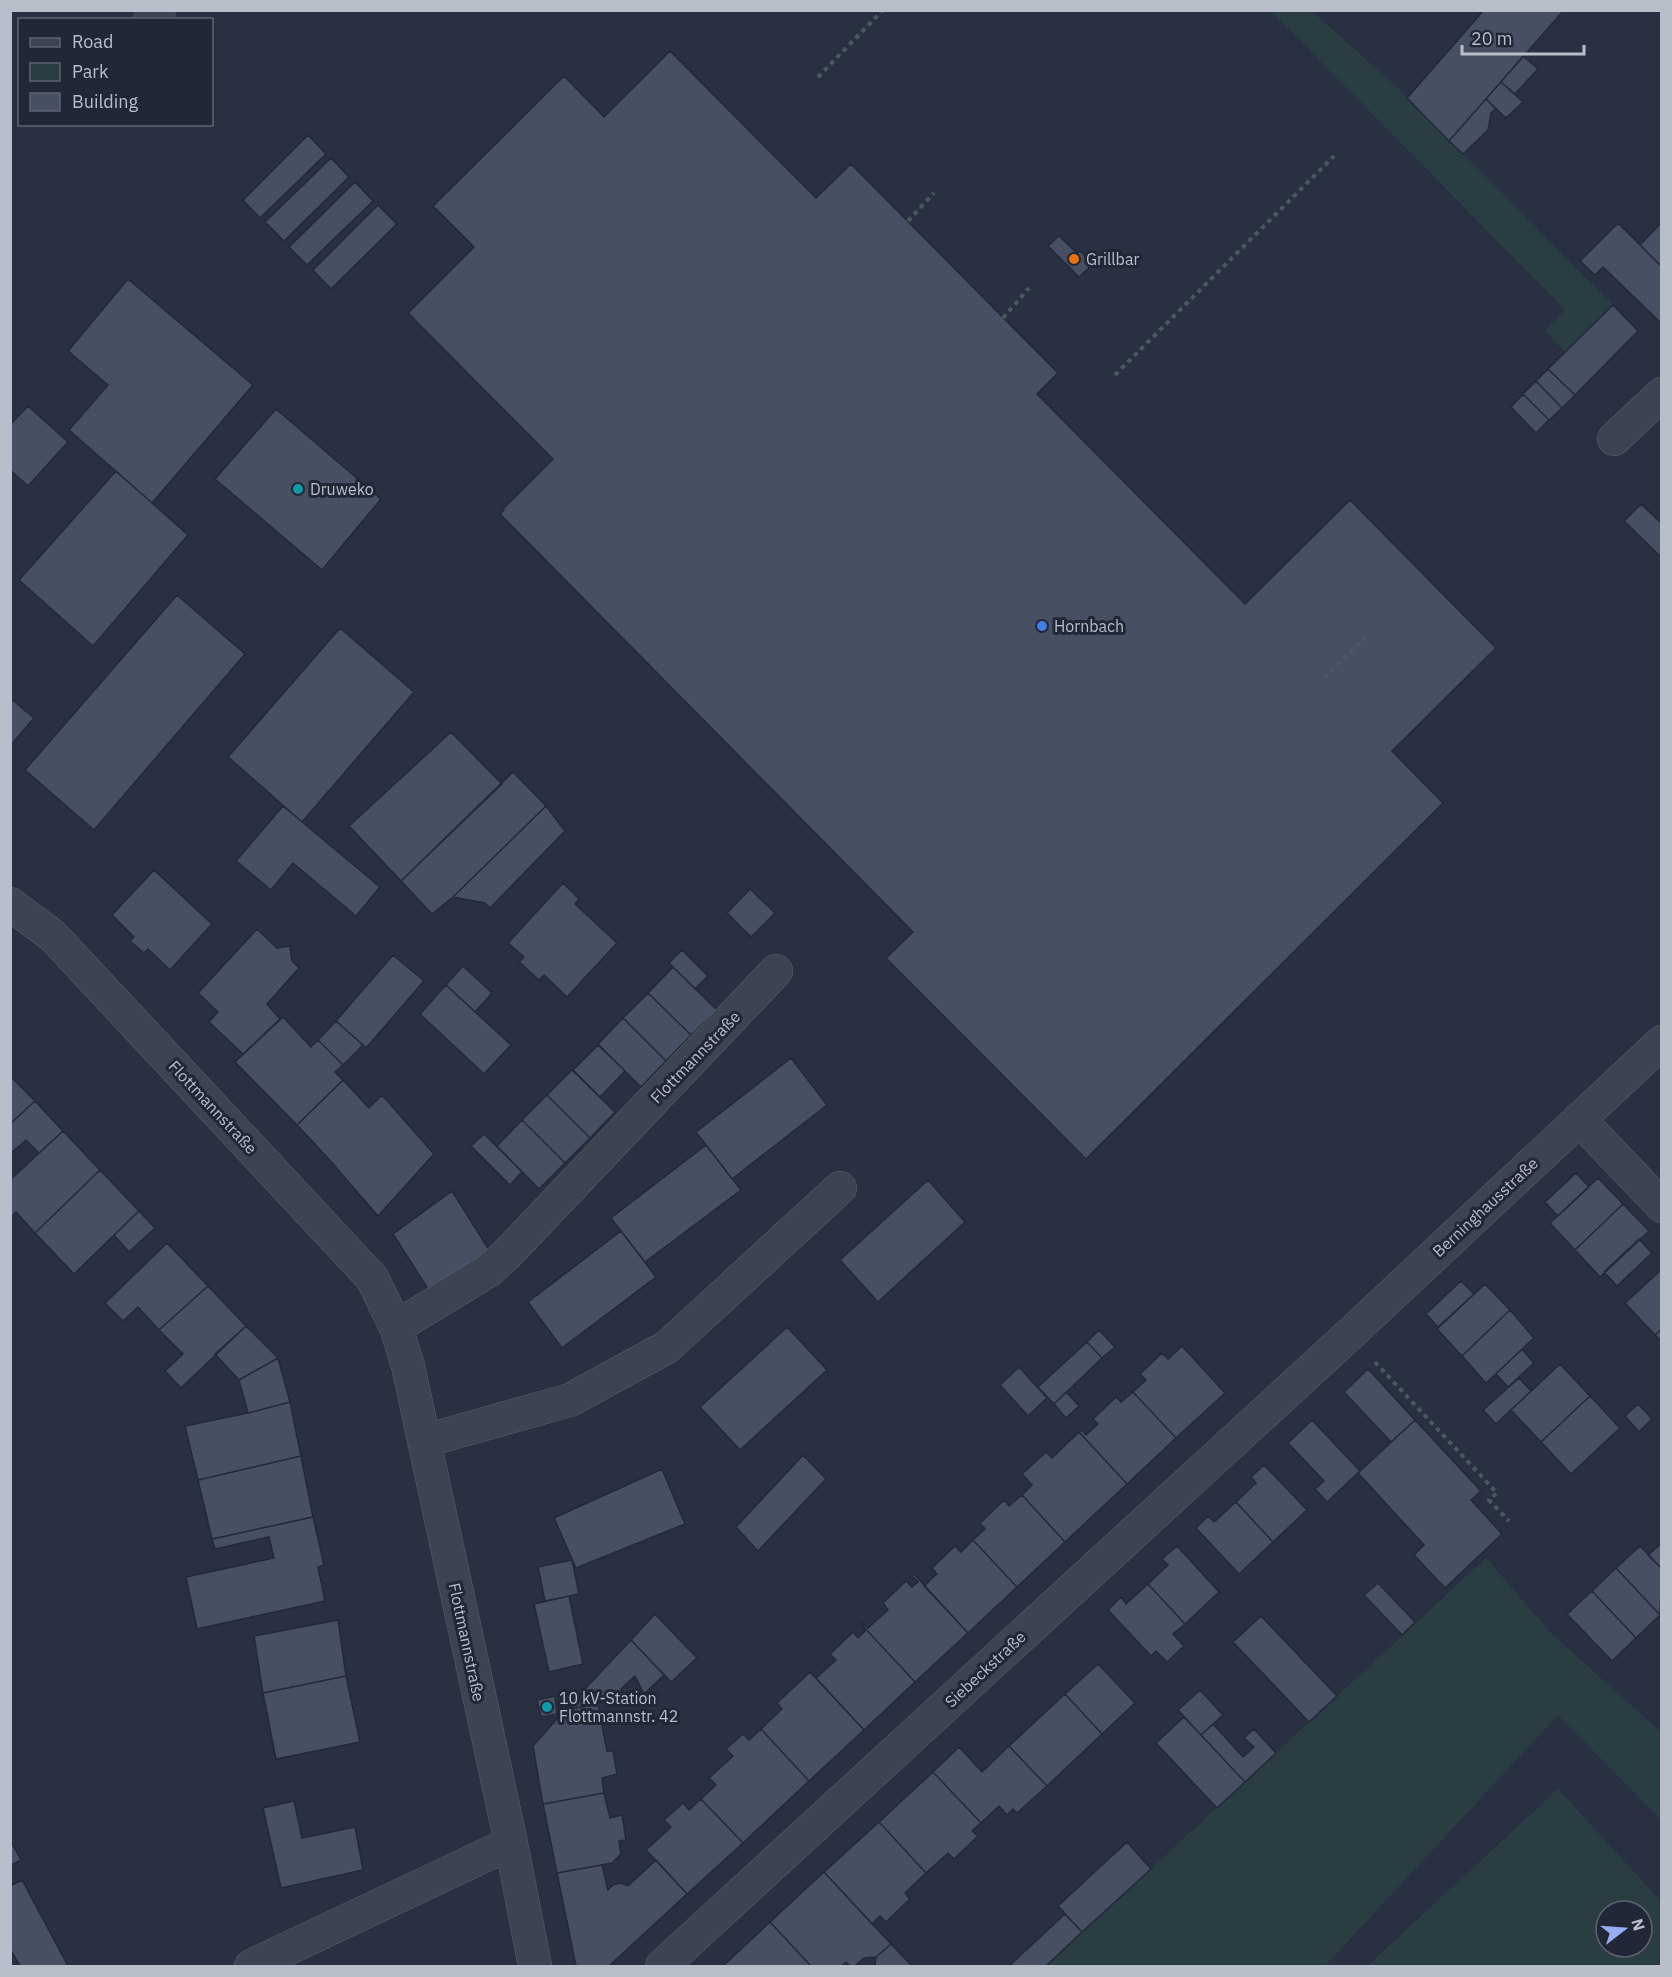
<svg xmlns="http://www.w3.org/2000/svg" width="1672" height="1977" font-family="'IBM Plex Sans',sans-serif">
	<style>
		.green { fill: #2a3d43; fill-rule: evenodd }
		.building { fill: #475063; stroke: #232939; stroke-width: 1.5 }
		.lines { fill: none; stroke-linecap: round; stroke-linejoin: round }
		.minor-casing { stroke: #5a606f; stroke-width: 34 }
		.path { stroke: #485a5f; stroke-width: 4; stroke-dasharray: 4.5 4.5; stroke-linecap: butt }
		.minor { stroke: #3c4351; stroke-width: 33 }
		.food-dot { fill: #e8710a; stroke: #212737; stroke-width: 2 }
		.culture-dot { fill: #0f9aa8; stroke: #212737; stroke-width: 2 }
		.shop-dot { fill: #3f7fe0; stroke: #212737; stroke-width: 2 }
		.labels { text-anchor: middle; stroke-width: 6; stroke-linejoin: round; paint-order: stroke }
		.poi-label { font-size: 16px; fill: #b9becb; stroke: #212737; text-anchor: start }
		.street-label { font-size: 16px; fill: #b9becb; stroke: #212737 }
	</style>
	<rect width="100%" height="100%" fill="#283042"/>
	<path class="green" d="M1271 11H1312L1398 88 1613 305 1565 352 1545 331 1565 310Z
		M1486 1558 1551 1633 1661 1732V1820L1558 1715 1325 1966H1046Z
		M1558 1789 1661 1901V1966H1367ZM1606 1911H1642V1947H1606Z"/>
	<path class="building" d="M1484 10H1564L1449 141 1407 98Z
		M670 51 816 198 851 164 1058 373 1037 394 1245 604 1350 500 1496 648 1392 751 1443 803 1086 1159 886 958 913 932 500 514 504 510 503 509 553 459 408 313 474 247 433 206 564 76 604 117Z
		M1523 56 1538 69 1515 94 1501 82Z
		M1501 82 1523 102 1506 118 1486 99Z
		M1486 99 1496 109 1491 113 1488 130 1463 154 1449 141Z
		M308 135 326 154 260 218 243 200Z
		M331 158 349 177 284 241 265 222Z
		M355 182 373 201 307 265 289 247Z
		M378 205 397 224 331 289 313 270Z
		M1662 222V267L1640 245Z
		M1618 223 1662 267 1661 323 1603 267 1595 275 1580 261Z
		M1059 236 1077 253 1080 251 1093 264 1079 277 1048 246Z
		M128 279 253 385 152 503 69 430 108 385 68 351Z
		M1613 305 1638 331 1575 395 1548 369Z
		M1548 369 1575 395 1562 408 1536 381Z
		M1536 381 1562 408 1549 420 1523 394Z
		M1523 394 1549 420 1536 433 1511 407Z
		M28 406 68 442 28 486 10 470V425Z
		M276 409 381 499 322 570 215 479Z
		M116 471 188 535 93 646 19 580Z
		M1641 504 1662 524V558L1624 521Z
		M177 595 245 654 94 830 25 770Z
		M340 628 414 692 302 822 228 757Z
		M10 698 34 718 10 746Z
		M451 732 502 784 401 881 349 826Z
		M513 772 546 806 453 897 432 914 401 881Z
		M283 806 380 887 356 916 293 863 271 890 236 861Z
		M546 806 565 831 490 908 485 903 453 897Z
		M154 870 212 924 170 970 148 949 144 953 130 941 134 937 112 915Z
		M563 883 579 899 575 904 617 943 567 997 544 975 539 980 519 962 524 957 508 943Z
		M750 889 775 913 751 937 727 913Z
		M257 929 277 948 290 946 292 961 299 968 267 1004 280 1019 243 1054 209 1022 218 1012 198 993Z
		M682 950 708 976 695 989 669 963Z
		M393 955 424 981 366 1048 336 1021Z
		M463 966 492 993 475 1012 446 985Z
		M673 967 717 1010 691 1035 648 993Z
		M446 985 511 1045 484 1074 420 1014Z
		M648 993 691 1035 666 1061 623 1018Z
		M283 1017 311 1047 318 1040 343 1065 335 1072 343 1080 297 1125 235 1062Z
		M623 1018 666 1061 641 1087 598 1044Z
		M336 1021 363 1045 343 1065 318 1040Z
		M598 1045 625 1071 600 1097 573 1070Z
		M791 1058 827 1105 732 1179 696 1132Z
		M572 1070 615 1112 590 1138 547 1095Z
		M10 1076 35 1101 10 1124Z
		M343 1080 369 1108 382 1095 434 1154 378 1216 327 1157 297 1125Z
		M547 1095 590 1138 565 1163 522 1120Z
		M35 1101 63 1131 39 1153 26 1140 10 1154V1124Z
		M522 1120 565 1163 539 1189 497 1146Z
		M63 1131 100 1170 35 1233 16 1212 10 1218V1180Z
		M484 1134 522 1172 510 1185 471 1146Z
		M706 1145 741 1190 645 1262 611 1218Z
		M100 1170 139 1211 74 1274 35 1233Z
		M1576 1173 1589 1187 1558 1216 1545 1202Z
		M1598 1178 1623 1204 1575 1250 1550 1223Z
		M928 1180 965 1222 878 1302 840 1260Z
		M452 1191 491 1253 430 1292 393 1234Z
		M1623 1204 1649 1231 1600 1277 1575 1250Z
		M139 1211 155 1228 129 1252 114 1235Z
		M621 1231 656 1277 562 1348 528 1302Z
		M1639 1239 1652 1253 1617 1286 1604 1272Z
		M167 1243 208 1286 159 1330 138 1307 123 1321 105 1303Z
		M1662 1269V1329L1655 1335 1625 1303Z
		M1461 1281 1474 1294 1438 1327 1426 1314Z
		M1485 1284 1510 1310 1462 1356 1437 1329Z
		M208 1286 246 1326 181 1388 165 1371 183 1354 159 1330Z
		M1510 1310 1534 1338 1486 1383 1462 1356Z
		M246 1326 278 1358 239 1380 215 1354Z
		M787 1327 827 1370 740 1450 700 1407Z
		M1662 1329V1342L1655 1335Z
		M1099 1330 1115 1347 1102 1358 1087 1342Z
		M1087 1342 1102 1358 1054 1404 1038 1387Z
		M1182 1346 1225 1393 1176 1438 1133 1392 1146 1380 1140 1374 1162 1353 1168 1359Z
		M1522 1349 1534 1363 1508 1387 1496 1374Z
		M278 1358 290 1402 248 1413 239 1380Z
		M1560 1364 1590 1396 1541 1442 1511 1410Z
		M1019 1367 1047 1398 1028 1416 1000 1385Z
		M1368 1369 1415 1420 1391 1442 1344 1392Z
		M1519 1378 1531 1391 1496 1424 1483 1410Z
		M1066 1392 1079 1406 1066 1418 1054 1404Z
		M1133 1392 1176 1438 1127 1484 1079 1432 1082 1430 1086 1435 1098 1424 1093 1419 1116 1397 1121 1402Z
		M1590 1396 1620 1428 1571 1474 1541 1442Z
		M290 1402 301 1456 198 1480 185 1426 248 1413Z
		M1638 1404 1652 1419 1639 1432 1625 1416Z
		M1312 1420 1360 1471 1327 1502 1315 1489 1324 1481 1288 1443Z
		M1415 1420 1481 1491 1471 1500 1502 1534 1445 1588 1414 1555 1424 1545 1358 1473Z
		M1079 1432 1127 1484 1065 1542 1022 1495 1032 1485 1022 1474 1046 1452 1052 1458Z
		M803 1455 826 1479 758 1551 736 1527Z
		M301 1456 313 1517 212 1539 198 1480Z
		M1264 1465 1307 1510 1273 1542 1236 1502 1256 1483 1251 1477Z
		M662 1469 685 1524 576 1568 554 1518Z
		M1022 1495 1065 1542 1017 1587 973 1540 985 1529 980 1523 1004 1500 1009 1506Z
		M1236 1502 1273 1542 1239 1574 1196 1528 1208 1516 1214 1522Z
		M313 1517 324 1565 318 1567 325 1601 197 1629 186 1577 274 1558 269 1537 215 1549 212 1539Z
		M973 1540 1017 1587 968 1633 924 1586 937 1574 932 1568 955 1546 961 1552Z
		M1662 1543V1569L1648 1555Z
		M1177 1546 1219 1592 1185 1624 1148 1584 1168 1565 1162 1559Z
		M1640 1546 1662 1569 1660 1615 1616 1568Z
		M572 1560 579 1594 545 1601 538 1567Z
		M1616 1568 1660 1615 1636 1638 1592 1591Z
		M914 1574 968 1633 915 1682 861 1624 862 1623 868 1628 888 1610 883 1603 906 1581 912 1587 918 1582 912 1576Z
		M1378 1583 1415 1622 1402 1635 1364 1595Z
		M1148 1584 1185 1624 1173 1634 1184 1646 1167 1662 1156 1651 1151 1656 1108 1610 1121 1597 1126 1604Z
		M1592 1591 1636 1638 1612 1661 1567 1614Z
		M569 1596 583 1664 549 1672 534 1604Z
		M655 1614 697 1658 671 1682 631 1640Z
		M1261 1616 1337 1696 1309 1722 1233 1642Z
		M338 1620 346 1676 263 1693 254 1636Z
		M861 1624 915 1682 864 1730 816 1678 836 1660 830 1654 853 1632 858 1638 865 1631Z
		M631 1640 664 1675 644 1694 635 1676 621 1689 623 1698 565 1710Z
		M1098 1664 1135 1703 1102 1734 1065 1694Z
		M810 1672 864 1730 809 1781 761 1729 782 1709 777 1703Z
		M346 1676 360 1742 276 1759 263 1693Z
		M1200 1690 1223 1715 1201 1735 1178 1710Z
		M1065 1694 1102 1734 1047 1786 1009 1746Z
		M555 1696 557 1714 541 1717 537 1700Z
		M598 1704 607 1751H613L617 1774 602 1778 604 1793 543 1804 533 1746 565 1710Z
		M1184 1717 1245 1782 1217 1808 1156 1743Z
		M1213 1724 1243 1757 1254 1747 1244 1738 1254 1729 1276 1753 1245 1782 1201 1735Z
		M761 1729 809 1781 743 1843 701 1799 716 1785 709 1778 733 1756 726 1749 743 1734 749 1740Z
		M1009 1746 1047 1786 1017 1813 1013 1809 1007 1815 999 1806 981 1823 933 1772 959 1747 982 1772Z
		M933 1772 981 1823 972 1831 978 1836 954 1859 948 1853 926 1873 879 1822Z
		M604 1793 610 1818 622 1815 626 1840 619 1841 621 1854 612 1863 557 1873 543 1804Z
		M701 1799 743 1843 687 1894 646 1850 671 1827 664 1820 683 1803 689 1810Z
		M294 1801 302 1838 355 1827 363 1870 281 1888 263 1808Z
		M879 1822 926 1873 905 1893 910 1899 886 1922 880 1916 872 1924 824 1872Z
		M10 1840 21 1860 10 1866Z
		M1127 1842 1151 1869 1082 1932 1058 1906Z
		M656 1860 687 1894 609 1966H576L557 1873 602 1865 608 1890 613 1885 620 1883 628 1886Z
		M824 1872 891 1944 876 1957 864 1958 855 1966H850L846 1962 841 1966H811L770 1922Z
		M22 1880 68 1966H20L10 1949V1886Z
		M1065 1914 1082 1932 1046 1966H1013L1011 1964Z
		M770 1922 811 1966H723Z
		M891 1944 912 1966H875L876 1957Z"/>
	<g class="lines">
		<defs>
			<path id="minor" d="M150 20 159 10
				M1614 439 1662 394
				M10 904 53 936 372 1278 396 1327 408 1366 511 1843 535 1966
				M1579 1119 1662 1206
				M396 1327 488 1271 507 1254 776 971
				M424 1441 570 1400 667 1347 840 1188
				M251 1966 511 1843
				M662 1966 1349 1335 1662 1042"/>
		</defs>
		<use href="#minor" class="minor-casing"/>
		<path class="path" d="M818 77 883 10
			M908 221 934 193
			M1003 318 1029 288
			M1115 375 1334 156
			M1324 678 1368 635
			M1375 1362 1497 1493 1489 1500 1509 1521"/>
		<use href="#minor" class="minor"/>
	</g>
	<circle class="food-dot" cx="1074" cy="259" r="6"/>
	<g class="culture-dot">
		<circle cx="298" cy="489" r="6"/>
		<circle cx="547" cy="1707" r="6"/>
	</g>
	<circle class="shop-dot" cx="1042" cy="626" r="6"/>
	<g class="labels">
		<g class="poi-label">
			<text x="1086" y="265">Grillbar</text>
			<text x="310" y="495">Druweko</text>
			<text x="1054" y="632">Hornbach</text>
			<text x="559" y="1704">10 kV-Station<tspan x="559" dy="18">Flottmannstr. 42</tspan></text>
		</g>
		<g class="street-label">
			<text transform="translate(695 1057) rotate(-46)" y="6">Flottmannstraße</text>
			<text transform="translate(213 1107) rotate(47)" y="6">Flottmannstraße</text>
			<text transform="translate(1485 1207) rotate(-43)" y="6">Berninghausstraße</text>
			<text transform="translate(467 1642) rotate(78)" y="6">Flottmannstraße</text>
			<text transform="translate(985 1669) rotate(-43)" y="6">Siebeckstraße</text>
		</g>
	</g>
	<rect width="1672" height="1977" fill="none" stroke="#b9becb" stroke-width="24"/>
	<rect x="18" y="18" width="195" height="108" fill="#212737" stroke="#5e6372" stroke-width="1.5"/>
	<rect x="30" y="38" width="30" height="9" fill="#3c4351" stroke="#5e6372" stroke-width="1.5"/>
	<text x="72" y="48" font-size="18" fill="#b9becb">Road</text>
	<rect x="30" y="63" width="30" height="18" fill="#2a3d43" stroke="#5e6372" stroke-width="1.5"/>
	<text x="72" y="78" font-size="18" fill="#b9becb">Park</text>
	<rect x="30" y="93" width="30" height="18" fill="#475063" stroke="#5e6372" stroke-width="1.5"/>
	<text x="72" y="108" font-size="18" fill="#b9becb">Building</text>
	<g transform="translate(1624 1929) rotate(73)"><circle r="28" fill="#212737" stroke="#5e6372" stroke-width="1.5"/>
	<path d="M0-4.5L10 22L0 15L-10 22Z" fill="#96aff3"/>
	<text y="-9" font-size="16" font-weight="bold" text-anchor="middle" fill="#b9becb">N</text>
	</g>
	<path d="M1462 45v9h122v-9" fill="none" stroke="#b9becb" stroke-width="3"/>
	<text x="1471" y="45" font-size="18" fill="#b9becb" stroke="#212737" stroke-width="4.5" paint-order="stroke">20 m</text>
</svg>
